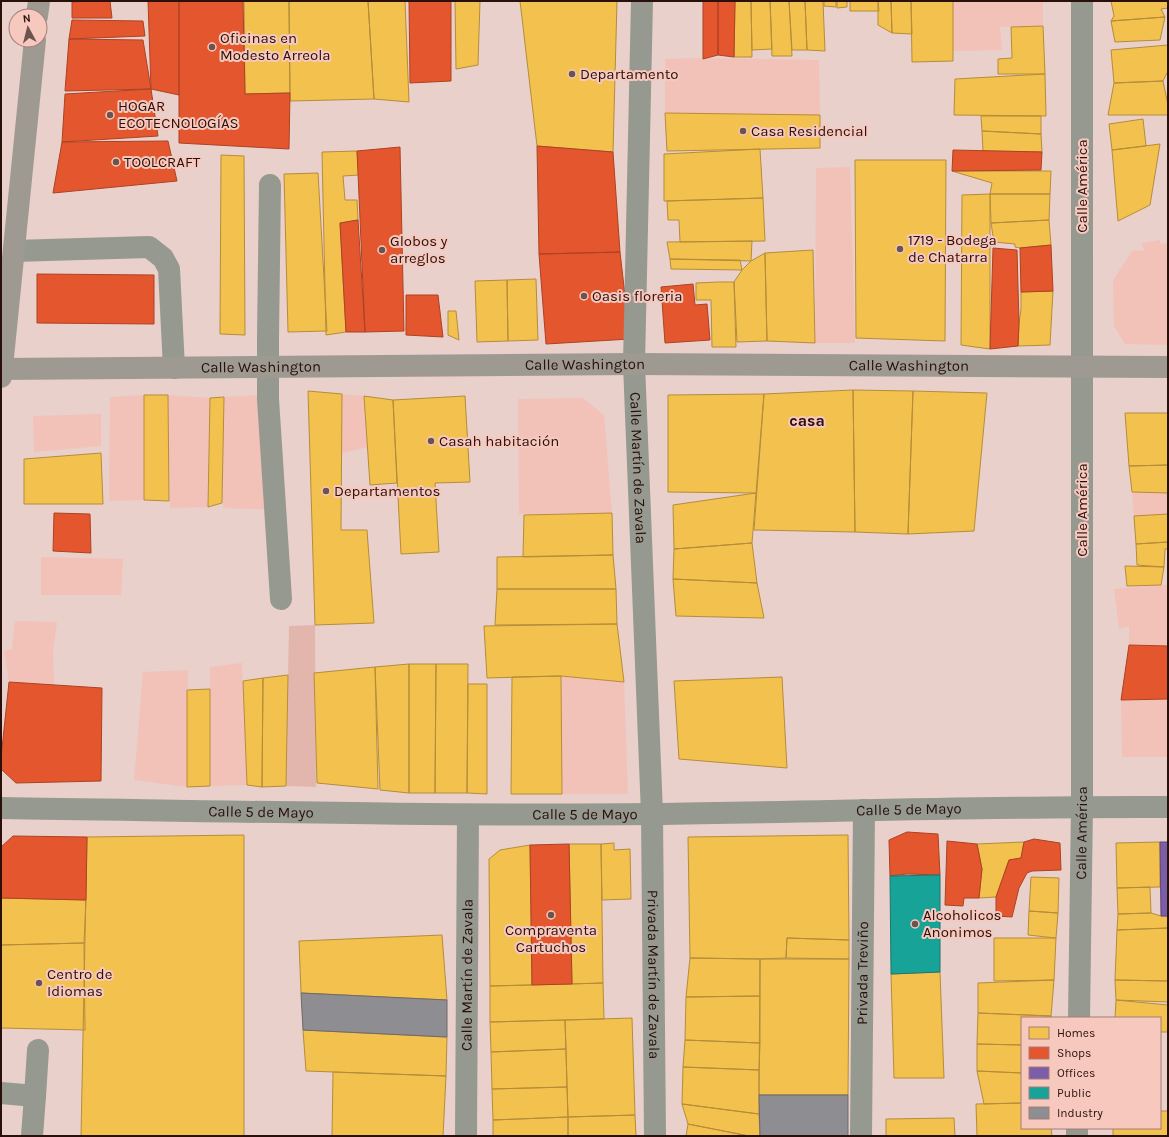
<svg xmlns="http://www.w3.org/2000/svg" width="1169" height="1137" font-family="Karla,sans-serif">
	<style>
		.built { fill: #f2c2b8 }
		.green { fill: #e2b6ad }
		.homes { fill: #f2c14e; stroke: #b68c3a }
		.shops { fill: #e4572e; stroke: #ac4224 }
		.offices { fill: #7b5ea7; stroke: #634778 }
		.public { fill: #17a398; stroke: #1d776e }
		.industry { fill: #8d8d92; stroke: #6f686a }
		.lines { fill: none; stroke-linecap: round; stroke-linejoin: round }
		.minor { stroke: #95998f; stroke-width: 22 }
		.major { stroke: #9e9a92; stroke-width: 22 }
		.poi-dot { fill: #6d534e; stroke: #f6c8be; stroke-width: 1.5 }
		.labels { text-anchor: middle; stroke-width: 4; stroke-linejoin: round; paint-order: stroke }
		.poi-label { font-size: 15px; fill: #2a100b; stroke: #f6c8be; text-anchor: start }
		.street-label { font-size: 15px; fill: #2a100b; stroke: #f6c8be }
		.neighbourhood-label { font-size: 16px; font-weight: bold; fill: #2a100b; stroke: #f6c8be }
	</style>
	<rect width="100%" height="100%" fill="#e9d0cb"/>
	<path class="built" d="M953 1H1043V26L1000 27 1002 50 953 51Z
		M695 58 819 60 820 115 665 113V59Z
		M850 167 855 343H815L816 168Z
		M1160 240V244L1168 243V345L1125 344 1114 326 1113 280 1133 250 1144 251 1142 243Z
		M273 394 279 510 223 508 224 397Z
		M342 394 364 396 368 447 342 453Z
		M144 395V500L109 501 110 397Z
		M168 395 210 398 208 507 170 508Z
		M583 398 604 415 612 513 519 514 518 399Z
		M101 414V446L34 452 33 416Z
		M1132 492 1168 493V514L1134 516Z
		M41 557 123 559 121 595H41Z
		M1161 585H1168V646L1129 645V626L1119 629 1114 589Z
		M15 621 57 622 53 651 54 685 9 682 4 651 12 649Z
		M242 663 247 785 210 786V667Z
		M188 670 187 787 134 780 143 672Z
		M561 676 624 682 628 794H562Z
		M1168 699V757H1122L1121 700Z"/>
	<path class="green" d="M315 625 316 787 286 786 289 626Z"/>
	<path class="homes" d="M244 1H289L290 93 245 94Z
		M289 1H368L374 99 290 101Z
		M368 1H405L409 102 374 99Z
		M455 1H480L478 65 456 69Z
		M520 1H617L613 152 537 146Z
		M735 1H751L752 57H734Z
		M751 1H770L772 49 752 50Z
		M770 1H789L792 56H772Z
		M789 1H805L807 50H792Z
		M805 1H823L825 51 807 50Z
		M824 1H836V7L824 6Z
		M837 1H847V7L837 8Z
		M850 1H878L879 11H850Z
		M878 1H891L892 33 878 25Z
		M891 1H911L912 34 892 33Z
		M911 1H953V61L912 62Z
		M1111 1H1168V8L1161 9 1165 17 1111 21 1114 16Z
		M1165 17 1160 40 1115 42 1111 21Z
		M1043 26 1045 74H998V59L1012 58 1011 27Z
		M1168 45V71L1163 81 1114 83 1111 50Z
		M1045 74 1046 116 954 115 955 79Z
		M1163 81 1168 105V115H1108L1114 83Z
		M665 113 820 115V148L667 151Z
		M981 116H1041V134L982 131Z
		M1143 119 1146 146 1112 150 1109 124Z
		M982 131 1041 134 1042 152 983 151Z
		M1160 144 1150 205 1118 221 1112 150Z
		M760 149 763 198 664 201V154Z
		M357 151 359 175 343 176 345 200H357L358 220 340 223 346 332 326 335 322 152Z
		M221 155 244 156 245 335 220 334Z
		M855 160H946L945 341 856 338Z
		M952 171H1051L1050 194H990L992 183Z
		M318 173 327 331 288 332 284 174Z
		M990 194H1050L1049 220 991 223Z
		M990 194V349L961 345 962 195Z
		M763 198 765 241 680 242 679 220H668L667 201Z
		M1049 220 1051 245 1020 248 1015 247V244L994 242 991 223Z
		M752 241 751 261 670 259 667 242Z
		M813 250 815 343 767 341 765 253Z
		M765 253 767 341 737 342 734 282 742 270 751 261Z
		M670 259 740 260 742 270 671 269Z
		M536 279 538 340 508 341 507 280Z
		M507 280 508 341 477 342 475 281Z
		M718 282H734L736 347H712L711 300H696V283Z
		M1053 291 1050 345 1018 346 1019 323 1021 309V292Z
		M448 311H456L459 340 448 335Z
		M853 390 855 532 754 530 764 394Z
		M853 390 913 391 908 534 855 532Z
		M308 391 342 394 341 530H367L374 623 315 625Z
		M913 391 987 393 974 531 908 534Z
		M764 394 756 493 668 492V395Z
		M144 395H168L169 501 144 500Z
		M364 396 393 400 397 483 370 485Z
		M465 396 470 482 435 483 439 552 401 554 393 400Z
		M224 397 222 503 208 507 210 398Z
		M1125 413H1168V465L1129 466Z
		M101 453 103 504H24V459Z
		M1168 465V493L1132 492 1129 466Z
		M756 493 752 543 674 549 673 505Z
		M612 513 613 555 523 557 524 515Z
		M1168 514V542L1136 544 1134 516Z
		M1168 542V549H1165L1164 567 1137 565 1136 544Z
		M752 543 757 583 673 579 674 549Z
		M613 555 616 589H497V557Z
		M1125 566 1164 567 1161 585 1127 586Z
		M673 579 757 583 764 618 676 616Z
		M497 589H616L617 624 495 625Z
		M617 624 624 682 561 676 487 678 484 626Z
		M409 664H436L435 793H409Z
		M409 664V793L380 790 375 667Z
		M436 664H468L467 793H435Z
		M375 667 378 789 317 783 314 673Z
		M288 675 286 786 262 787 263 678Z
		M561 676 562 794H511L512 677Z
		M782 677 787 768 679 759 674 681Z
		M263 678 262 787 247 785 243 681Z
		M468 684H487V794L467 793Z
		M210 689V786L187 787V690Z
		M244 835V1136H81L87 837Z
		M848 835 849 940 787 938 786 958 760 959 690 958 688 837Z
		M1024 842 1021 858 1009 860 996 897 979 898 982 869 977 844Z
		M1160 842V887L1117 888 1116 843Z
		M614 843V850L630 849 631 899 602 900 601 844Z
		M569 844H601L603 983 572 984Z
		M530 845 532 985 490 986 489 859 500 850Z
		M1031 877 1059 878 1058 913 1029 911Z
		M1150 887 1151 913 1118 914 1117 888Z
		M1 898 86 900 84 943 1 945Z
		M1029 911 1058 913 1056 938 1028 935Z
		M1151 913 1161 916H1168V928L1117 930 1118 914Z
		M1168 928V981L1115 980 1117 930Z
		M442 935 447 1000 301 993 299 941Z
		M787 938 849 940V959L786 958Z
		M994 938H1056L1054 980 994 981Z
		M84 943 85 1030 1 1028V945Z
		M690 958 760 959V996L686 997Z
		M760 959H849L848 1095H759Z
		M940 972 944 1078H894L891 974Z
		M1054 980 1051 1016 978 1013V983Z
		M1115 980 1168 981V1002L1116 1000Z
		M603 983 604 1019 490 1022V986Z
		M760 996V1043L685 1040 686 997Z
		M1116 1000 1168 1005V1032H1160V1018H1115Z
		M978 1013 1051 1016V1018H1022V1045L977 1044Z
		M632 1018 635 1115 568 1117 565 1020Z
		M565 1020 566 1049 491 1052 490 1022Z
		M303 1030 447 1037 446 1076 306 1071Z
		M685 1040 760 1043 759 1070 683 1067Z
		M977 1044 1022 1045V1073L977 1071Z
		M566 1049 567 1087 492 1089 491 1052Z
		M683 1067 759 1070V1114L682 1104Z
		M977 1071 1022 1073V1103L984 1104Z
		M333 1072 446 1076 443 1136H332Z
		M567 1087 568 1117 493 1120 492 1089Z
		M1022 1103V1128H1051L1052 1136H977L976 1104Z
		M682 1104 759 1114 760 1136H749L688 1124Z
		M1160 1111H1168V1136H1113V1128H1160Z
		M635 1115 636 1136H568V1117Z
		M568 1117V1136H493V1120Z
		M954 1118 955 1136H886V1119Z
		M688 1124 749 1136H686Z"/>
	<path class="shops" d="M87 1H110L112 18H72V2Z
		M148 1H179V95L151 89Z
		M179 1H243L245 94 290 93 289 149 179 143Z
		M409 1H451V81L410 83Z
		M703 1H718V55L703 59Z
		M718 1H735L734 57 718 55Z
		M72 20 143 21 145 36 69 39Z
		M69 39 143 40 151 89 65 91Z
		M151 89 158 136 62 142 65 94Z
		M168 141 177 181 53 193 62 142Z
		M537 146 613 152 620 252 539 254Z
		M400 147 404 331 365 332 357 151Z
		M953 150 1042 152 1041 170 952 171Z
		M358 220 365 332H346L340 223Z
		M1051 245 1053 291 1021 292 1020 248Z
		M993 248 1017 250 1019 323 1018 346 990 349Z
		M620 252 630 339 546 344 539 254Z
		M37 274 154 275V324L37 323Z
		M693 284 695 305 707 304 710 340 665 343 661 287Z
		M406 295H438L443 337 406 335Z
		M54 513 90 514 91 553 53 551Z
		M1129 645 1168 646V699L1121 700Z
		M9 682 102 688 101 781 16 783 1 769V758Z
		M907 832 938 834 940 875 907 874 890 876 889 840Z
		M13 836 87 837 86 900 1 898V847Z
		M1034 839 1060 843 1061 870 1032 871 1027 873 1019 888 1012 917 996 916V897L1009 860 1021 858 1024 842Z
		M947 841 977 844 982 869 979 898H964L963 906 945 905Z
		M569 844 572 984 532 985 530 845Z"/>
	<path class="offices" d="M1160 842H1168V916H1161Z"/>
	<path class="public" d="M940 875V972L891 974 890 876Z"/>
	<path class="industry" d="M301 993 447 1000V1037L303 1030Z
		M759 1095H848V1136H760Z"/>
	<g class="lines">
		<g class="minor">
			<path id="s1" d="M642 1 634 364 652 814 655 1136"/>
			<path d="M270 185 268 338V399L281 599"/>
			<path d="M14 251 149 247 163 258 169 269 174 368"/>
			<path id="s2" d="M1 808C218 811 435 816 652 814 824 812 996 806 1168 807"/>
			<path id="s3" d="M1079 1018 1082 806V1"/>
			<path d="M1 1093 35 1096 38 1050"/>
			<path d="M32 1136 35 1096"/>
			<path id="s4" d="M466 1136 468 815"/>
			<path id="s5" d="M861 1136 864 810"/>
			<path d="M1077 1136V1128"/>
		</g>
		<g class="major">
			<path d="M37 16 39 1"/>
			<path id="s6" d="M1 369 634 364 1168 367"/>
			<path d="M1 377 35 40"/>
		</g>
	</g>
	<g class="poi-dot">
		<circle cx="212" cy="47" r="4"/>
		<circle cx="572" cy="74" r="4"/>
		<circle cx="110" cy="115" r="4"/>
		<circle cx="743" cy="131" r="4"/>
		<circle cx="116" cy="162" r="4"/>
		<circle cx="900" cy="249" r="4"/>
		<circle cx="382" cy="250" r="4"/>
		<circle cx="584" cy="296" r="4"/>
		<circle cx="431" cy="441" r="4"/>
		<circle cx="326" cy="491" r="4"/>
		<circle cx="551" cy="915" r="4"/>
		<circle cx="915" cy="924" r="4"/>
		<circle cx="39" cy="983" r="4"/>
	</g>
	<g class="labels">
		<g class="poi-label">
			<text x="220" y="43">Oficinas en<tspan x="220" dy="17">Modesto Arreola</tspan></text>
			<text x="580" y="79">Departamento</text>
			<text x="118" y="111">HOGAR<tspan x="118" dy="17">ECOTECNOLOGÍAS</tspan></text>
			<text x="751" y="136">Casa Residencial</text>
			<text x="124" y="167">TOOLCRAFT</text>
			<text x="908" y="245">1719 - Bodega<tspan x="908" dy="17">de Chatarra</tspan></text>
			<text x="390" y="246">Globos y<tspan x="390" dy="17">arreglos</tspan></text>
			<text x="592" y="301">Oasis floreria</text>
			<text x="439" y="446">Casah habitación</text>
			<text x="334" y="496">Departamentos</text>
			<text x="923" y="920">Alcoholicos<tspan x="923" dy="17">Anonimos</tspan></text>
			<text x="551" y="935" text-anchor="middle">Compraventa<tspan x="551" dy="17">Cartuchos</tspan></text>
			<text x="47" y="979">Centro de<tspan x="47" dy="17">Idiomas</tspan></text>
		</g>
		<g class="street-label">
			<text transform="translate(1082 186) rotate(-90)" y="5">Calle América</text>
			<text dy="5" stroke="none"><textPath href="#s6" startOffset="584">Calle Washington</textPath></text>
			<text dy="5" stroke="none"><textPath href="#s6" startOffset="908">Calle Washington</textPath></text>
			<text dy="5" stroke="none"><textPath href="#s6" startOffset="260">Calle Washington</textPath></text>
			<text dy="5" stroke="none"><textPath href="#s1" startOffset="467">Calle Martín de Zavala</textPath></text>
			<text transform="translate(1082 510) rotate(-90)" y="5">Calle América</text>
			<text dy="5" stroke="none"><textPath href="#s2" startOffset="908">Calle 5 de Mayo</textPath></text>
			<text dy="5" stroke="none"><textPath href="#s2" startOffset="260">Calle 5 de Mayo</textPath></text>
			<text dy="5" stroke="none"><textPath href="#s2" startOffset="584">Calle 5 de Mayo</textPath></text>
			<text dy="5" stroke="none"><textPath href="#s3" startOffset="185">Calle América</textPath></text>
			<text dy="5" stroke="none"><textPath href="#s5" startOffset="163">Privada Treviño</textPath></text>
			<text dy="5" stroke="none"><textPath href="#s4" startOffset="161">Calle Martín de Zavala</textPath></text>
			<text dy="5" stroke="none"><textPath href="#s1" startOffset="974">Privada Martín de Zavala</textPath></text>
		</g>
		<g class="neighbourhood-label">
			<text x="807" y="426">casa</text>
		</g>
	</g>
	<rect width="1169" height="1137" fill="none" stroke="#2a100b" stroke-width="4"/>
	<rect x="1021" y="1017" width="140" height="112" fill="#f6c8be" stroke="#a47e76"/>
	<rect x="1029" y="1027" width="20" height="12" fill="#f2c14e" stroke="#a47e76"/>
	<text x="1057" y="1037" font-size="12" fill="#2a100b">Homes</text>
	<rect x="1029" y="1047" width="20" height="12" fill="#e4572e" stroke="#a47e76"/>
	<text x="1057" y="1057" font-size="12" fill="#2a100b">Shops</text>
	<rect x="1029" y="1067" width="20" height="12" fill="#7b5ea7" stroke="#a47e76"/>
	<text x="1057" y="1077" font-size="12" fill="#2a100b">Offices</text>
	<rect x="1029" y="1087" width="20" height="12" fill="#17a398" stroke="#a47e76"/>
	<text x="1057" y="1097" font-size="12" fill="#2a100b">Public</text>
	<rect x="1029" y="1107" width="20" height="12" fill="#8d8d92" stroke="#a47e76"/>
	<text x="1057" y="1117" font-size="12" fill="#2a100b">Industry</text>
	<g transform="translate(28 28) rotate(353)"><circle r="19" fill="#f6c8be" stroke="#a47e76"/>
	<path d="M0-3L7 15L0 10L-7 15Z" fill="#6d534e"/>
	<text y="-6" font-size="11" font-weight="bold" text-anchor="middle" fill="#2a100b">N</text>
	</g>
</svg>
